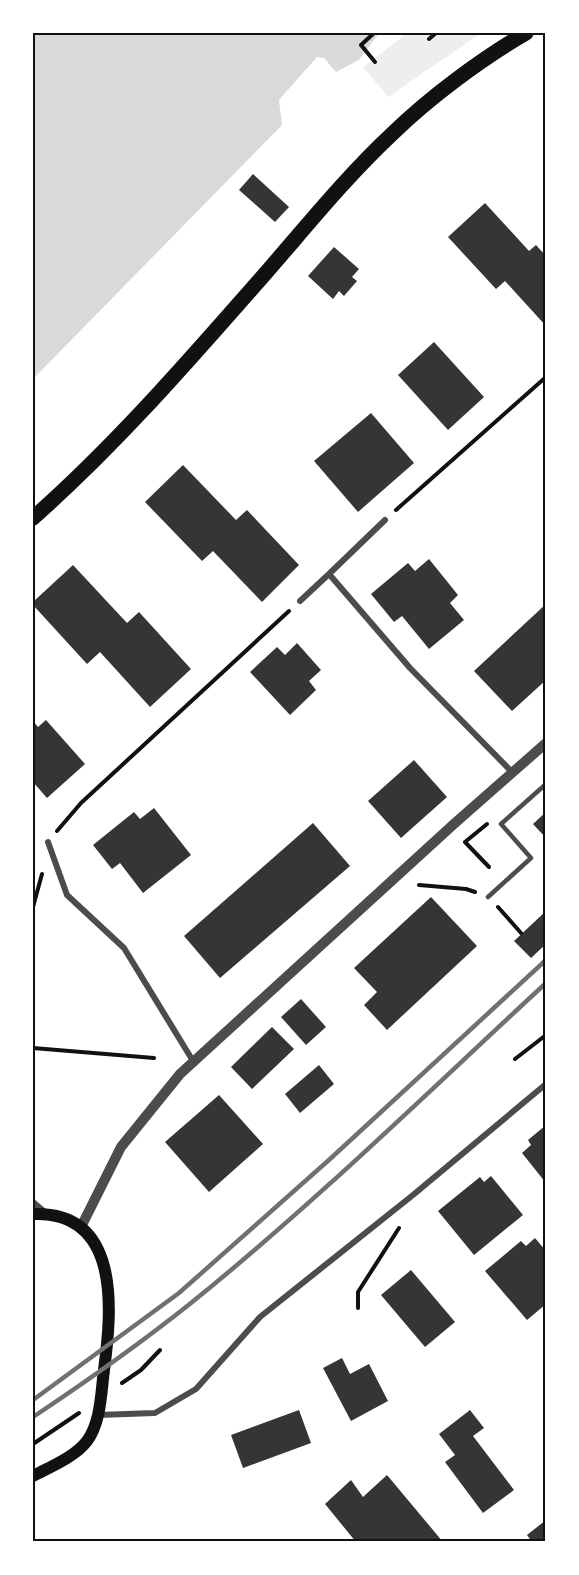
<svg xmlns="http://www.w3.org/2000/svg" width="579" height="1575" font-family="Poppins,sans-serif">
	<style>
		.green { fill: #eee }
		.water { fill: #d9d9d9 }
		.building { fill: #353535 }
		.lines { fill: none; stroke-linecap: round; stroke-linejoin: round }
		.path { stroke: #111; stroke-width: 4 }
		.service { stroke: #4c4c4c; stroke-width: 4.5 }
		.minor { stroke: #4c4c4c; stroke-width: 6 }
		.tertiary { stroke: #4c4c4c; stroke-width: 10 }
		.secondary { stroke: #111; stroke-width: 12 }
		.primary { stroke: #111; stroke-width: 15 }
		.rail { stroke: #707070; stroke-width: 4.5 }
		.neatline { fill: none; stroke: #111; stroke-width: 2 }
	</style>
	<rect width="100%" height="100%" fill="#fff"/>
	<path class="green" d="M407 33H481L388 97 363 67Z"/>
	<path class="water" d="M33 33H379L359 60 336 72 324 58 317 57 279 100 282 125 33 379Z"/>
	<path class="building" d="M253 174 289 207 275 222 239 190Z
		M485 203 529 251 536 245 546 256V326L505 281 496 289 448 237Z
		M334 247 359 269 352 277 357 281 344 296 339 291 333 299 308 276Z
		M434 342 484 397 448 430 398 375Z
		M371 413 414 463 358 512 314 461Z
		M183 465 236 520 247 510 299 565 262 602 213 551 202 561 145 502Z
		M429 559 458 595 450 603 464 620 429 649 402 616 394 622 371 594 408 563 415 571Z
		M73 565 127 623 139 612 191 669 150 707 100 652 87 664 33 605V602Z
		M546 604V680L512 711 474 671Z
		M297 643 321 670 309 681 316 690 290 715 250 672 277 647 285 655Z
		M46 720 85 764 47 798 33 782V721L38 727Z
		M414 760 447 797 401 838 368 801Z
		M154 808 191 855 143 893 120 863 112 869 93 845 134 812 140 819Z
		M546 812V838L533 824Z
		M313 823 350 866 220 978 184 936Z
		M431 897 477 946 387 1030 364 1005 377 992 354 968Z
		M546 911V944L531 958 514 941Z
		M301 999 326 1027 306 1045 281 1017Z
		M272 1027 294 1049 252 1089 231 1067Z
		M319 1065 334 1084 300 1113 285 1094Z
		M219 1095 263 1144 209 1192 165 1142Z
		M546 1125V1183L522 1153 531 1145 528 1140Z
		M491 1176 523 1215 474 1255 438 1211 480 1177 484 1182Z
		M535 1238 546 1251V1304L527 1320 485 1271 521 1241 526 1246Z
		M411 1270 455 1322 425 1347 381 1295Z
		M342 1358 350 1374 369 1364 388 1401 351 1421 323 1368Z
		M299 1410 311 1443 243 1468 231 1435Z
		M470 1410 484 1428 473 1436 514 1490 483 1513 445 1462 455 1455 439 1434Z
		M387 1475 443 1542H356L325 1504 351 1480 363 1497Z
		M546 1520V1542H532L527 1535Z"/>
	<g class="lines">
		<path class="path" d="M374 33 361 45 375 62
			M429 39 436 33
			M396 510 546 377
			M487 824 465 842 489 867
			M57 831 81 803 289 611
			M419 885 466 889 475 892
			M33 907 42 874
			M498 907 521 933
			M33 1048 154 1058
			M515 1059 546 1035
			M358 1308V1292L399 1228
			M122 1383 141 1370 160 1350
			M33 1444 79 1413"/>
		<path class="service" d="M488 897 531 858 501 824 546 784"/>
		<path class="minor" d="M385 520 329 574 410 668 512 772
			M300 601 329 574
			M48 842 67 895 124 948 193 1061
			M33 1202 46 1213
			M98 1415 155 1413 196 1389 260 1317 413 1195 546 1084"/>
		<path class="tertiary" d="M81 1227 121 1147 180 1074 455 823 546 743"/>
		<path class="secondary" d="M33 1214C121 1211 112 1310 104 1370 101 1393 101 1422 87 1441 75 1457 50 1467 33 1476"/>
		<path class="primary" d="M33 518C117 444 190 359 264 275 306 227 346 177 392 134 429 98 481 59 526 33"/>
		<path class="rail" d="M33 1400 179 1293 330 1159 546 960
			M33 1417C87 1381 141 1343 191 1303 315 1203 429 1091 546 983"/>
	</g>
	<rect width="579" height="1575" fill="none" stroke="#ffffff" stroke-width="69"/>
	<rect x="34" y="34" width="510" height="1506" class="neatline"/>
</svg>
